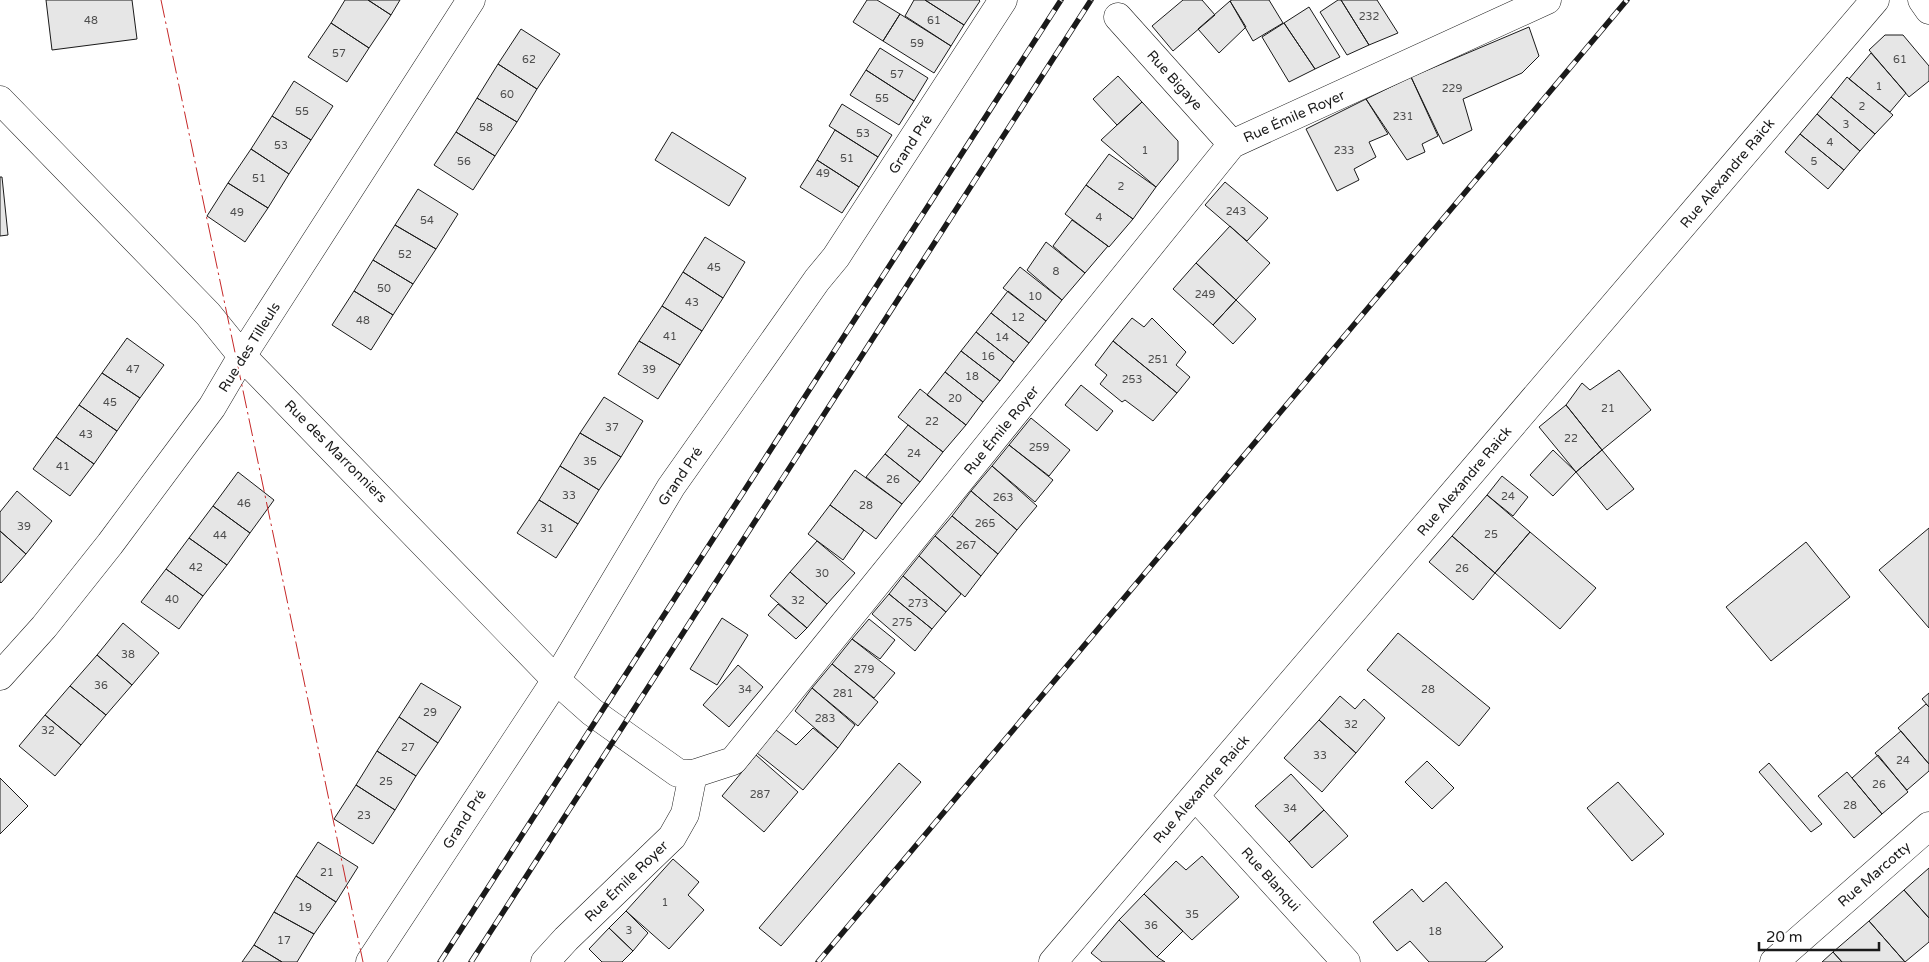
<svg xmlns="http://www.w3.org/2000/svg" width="1929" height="962" font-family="'Varela Round',sans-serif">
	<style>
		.building { fill: #e6e6e6; stroke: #1a1a1a }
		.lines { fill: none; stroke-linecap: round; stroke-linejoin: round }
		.minor-casing { stroke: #1a1a1a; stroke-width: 29 }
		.minor { stroke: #fff; stroke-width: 28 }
		.rail-casing { stroke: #1a1a1a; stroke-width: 5.5 }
		.rail { stroke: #fff; stroke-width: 4; stroke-dasharray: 11; stroke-linecap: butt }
		.power { stroke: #c62828; stroke-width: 1; stroke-dasharray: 18 4 2.5 4; stroke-linecap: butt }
		.labels { text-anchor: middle; stroke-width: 4; stroke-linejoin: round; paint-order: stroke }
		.number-label { font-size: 11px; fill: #4d4d4d }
		.street-label { font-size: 14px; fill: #1a1a1a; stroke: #fff }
	</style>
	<rect width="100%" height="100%" fill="#fff"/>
	<path class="building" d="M46 0H132L137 39 52 50Z
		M345 0H368L391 15 369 48 331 23Z
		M368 0H400L391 15Z
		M867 0H877L900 14 883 41 853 22Z
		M914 0H925L964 25 951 46 905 16Z
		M925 0H979L980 1 964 25Z
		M1183 0H1202L1215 15 1173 51 1152 26Z
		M1232 0H1269L1283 23 1253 41 1230 1Z
		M1338 0H1341L1369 45 1347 55 1320 12Z
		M1341 0H1377L1398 33 1369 45Z
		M1230 1 1246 27 1219 53 1198 29Z
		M1309 7 1340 57 1315 69 1284 23Z
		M900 14 951 46 934 73 883 41Z
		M331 23 369 48 347 82 308 57Z
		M1284 23 1315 69 1289 82 1262 37Z
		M1529 27 1539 56 1522 73 1463 99 1472 130 1443 144 1411 77Z
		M521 29 560 54 537 89 498 64Z
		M1885 35H1903L1929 66V81L1909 97 1869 50Z
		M880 48 928 78 914 101 866 70Z
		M1871 53 1906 93 1890 112 1849 79Z
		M498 64 537 89 517 122 477 98Z
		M866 70 914 101 899 125 850 95Z
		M1118 76 1142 102 1117 125 1093 99Z
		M1411 77 1438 136 1422 144 1425 152 1407 160 1366 99Z
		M1847 77 1893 115 1875 134 1831 97Z
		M294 81 333 106 311 140 272 116Z
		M1831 97 1875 134 1860 151 1817 114Z
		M477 98 517 122 495 156 456 132Z
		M1366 99 1388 134 1369 142 1376 157 1354 169 1359 180 1337 191 1306 129Z
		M1142 102 1178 141V160L1156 187 1101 140Z
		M842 104 892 135 878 157 829 126Z
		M1817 114 1860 151 1844 170 1800 134Z
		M272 116 311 140 289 174 251 149Z
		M835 130 878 157 859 187 817 160Z
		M456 132 495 156 473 190 434 165Z
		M672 132 746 178 729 206 655 160Z
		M1800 134 1844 170 1828 189 1785 152Z
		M251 149 289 174 268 208 228 183Z
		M1109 154 1156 187 1133 219 1086 185Z
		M817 160 859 187 842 213 800 187Z
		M0 177H2L8 235 0 236Z
		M1225 182 1268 218 1247 241 1205 205Z
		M228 183 268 208 245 242 207 216Z
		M1086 185 1133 219 1109 247 1065 214Z
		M418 189 458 214 436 249 395 225Z
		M1072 220 1108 246 1085 273 1053 246Z
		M395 225 436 249 413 284 373 260Z
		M1230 226 1270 263 1236 300 1196 263Z
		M705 237 745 262 723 298 683 272Z
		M1046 242 1085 273 1062 300 1027 270Z
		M373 260 413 284 393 315 354 291Z
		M1196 263 1236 300 1213 325 1173 289Z
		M1020 267 1062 300 1046 321 1003 288Z
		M683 272 723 298 702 331 662 306Z
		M354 291 393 315 371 350 332 325Z
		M1008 291 1046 321 1029 343 991 313Z
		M1236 300 1256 319 1233 344 1213 325Z
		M662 306 702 331 680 365 639 341Z
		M991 313 1029 343 1014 362 976 332Z
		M1132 318 1144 327 1152 318 1186 352 1176 365 1190 377 1177 393 1113 341Z
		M976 332 1014 362 1000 381 961 351Z
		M127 338 164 365 140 398 102 373Z
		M639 341 680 365 658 399 618 374Z
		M1113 341 1177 393 1153 421 1125 400 1122 402 1100 384 1107 375 1095 365Z
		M961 351 1000 381 983 402 945 372Z
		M1619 370 1651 410 1602 450 1566 405 1582 383 1590 390Z
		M945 372 983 402 966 425 927 395Z
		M102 373 140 398 117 431 79 405Z
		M1081 385 1113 411 1097 431 1065 405Z
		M920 389 966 425 943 452 898 417Z
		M604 397 643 421 621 457 580 433Z
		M79 405 117 431 94 464 56 437Z
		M1566 405 1602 450 1576 472 1539 427Z
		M1031 418 1070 450 1049 476 1009 445Z
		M908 425 943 452 920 482 885 454Z
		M580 433 621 457 599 490 560 466Z
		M56 437 94 464 70 496 33 469Z
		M1009 445 1053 480 1035 502 992 466Z
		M1553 450 1576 472 1553 496 1530 475Z
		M1602 450 1634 489 1607 510 1576 472Z
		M885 454 920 482 902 504 866 477Z
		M560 466 599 490 578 524 539 500Z
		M992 466 1037 506 1017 530 971 491Z
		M855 470 902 504 876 539 830 505Z
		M238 472 274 500 250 533 213 506Z
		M1502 476 1528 497 1513 516 1487 495Z
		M17 491 52 521 26 554 0 531V512Z
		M971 491 1017 530 998 554 952 516Z
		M1487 495 1530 532 1495 573 1452 536Z
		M539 500 578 524 556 558 517 533Z
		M830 505 864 530 843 560 808 534Z
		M213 506 250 533 227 565 189 538Z
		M952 516 998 554 981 576 935 536Z
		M1929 528V628L1879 570Z
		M0 531 26 554 1 583 0 582Z
		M1530 532 1596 588 1560 629 1495 573Z
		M935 536 981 576 965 597 919 556Z
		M1452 536 1495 573 1473 600 1429 562Z
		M189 538 227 565 203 596 166 569Z
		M817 541 855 573 827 604 790 572Z
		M1806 542 1850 597 1771 661 1726 607Z
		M919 556 961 594 946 612 903 576Z
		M166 569 203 596 179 629 141 602Z
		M790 572 827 604 807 628 770 596Z
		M903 576 946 612 932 629 889 594Z
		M889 594 932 629 915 651 872 614Z
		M778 604 807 628 796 639 768 615Z
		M722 618 748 635 717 685 690 669Z
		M869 619 895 640 880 659 852 639Z
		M123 623 159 653 132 685 97 655Z
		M1398 633 1490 708 1459 746 1367 670Z
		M852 639 895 673 874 698 832 664Z
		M97 655 132 685 106 715 70 686Z
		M832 664 878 702 858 726 812 688Z
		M738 665 763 687 729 727 703 705Z
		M421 683 461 707 438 743 399 717Z
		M70 686 106 715 81 745 45 715Z
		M812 688 855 725 838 748 795 711Z
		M1929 693V707L1922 699Z
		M1340 696 1355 709 1364 699 1385 718 1356 753 1319 720Z
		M1926 704 1929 707V764L1898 728Z
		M45 715 81 745 55 776 19 746Z
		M399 717 438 743 416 776 377 751Z
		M1319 720 1356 753 1322 792 1284 758Z
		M813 728 838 748 803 790 757 753 776 730 796 745Z
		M1901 731 1929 764V771L1907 790 1875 753Z
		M377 751 416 776 395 810 356 785Z
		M756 755 798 792 764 832 722 796Z
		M1878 755 1908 792 1882 814 1852 778Z
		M1427 761 1454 788 1432 809 1405 782Z
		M899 763 921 782 781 946 759 928Z
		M1769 763 1822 824 1811 832 1759 772Z
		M1847 772 1882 814 1854 838 1818 796Z
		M1291 774 1324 810 1289 842 1255 806Z
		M0 778 28 806 0 834Z
		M1618 782 1664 834 1632 861 1587 808Z
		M356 785 395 810 373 844 334 819Z
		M1324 810 1348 836 1312 868 1289 842Z
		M318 842 358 867 336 902 296 876Z
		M1202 856 1239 897 1192 940 1144 894 1176 861 1186 870Z
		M673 859 699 882 688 895 704 910 669 949 626 911Z
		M1929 868V918L1904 890Z
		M296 876 336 902 314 934 274 912Z
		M1446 882 1503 947 1485 962H1429L1410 941 1397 951 1373 922 1412 889 1423 902Z
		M1904 890 1929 918V942L1905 962 1869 921Z
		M1144 894 1183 931 1157 957 1119 920Z
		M626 911 648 933 633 951 609 928Z
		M274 912 314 934 297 962H282L254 945Z
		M1119 920 1157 957 1165 962H1102L1091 953Z
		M1869 921 1905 962H1842L1833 952Z
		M609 928 633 951 622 962H602L589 949Z
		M254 945 282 962H242Z
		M1833 952 1842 962H1822Z"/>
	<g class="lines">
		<defs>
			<path id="minor" d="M1922 0 1929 10
				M1118 17 1232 144
				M0 100 208 314 242 356 556 680 592 712 678 773 693 774 733 761 1232 144 1547 0
				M0 676 44 627 110 544 212 407 242 356 471 0
				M1195 796 1346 962
				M370 962 556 680 671 487 817 280 836 257 1003 0
				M545 962 566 939 672 837 685 814 693 774
				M1053 962 1875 0
				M1774 962 1929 826"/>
		</defs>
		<use href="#minor" class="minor-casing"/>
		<use href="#minor" class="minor"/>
		<defs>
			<path id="rail" d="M440 962 1061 0
				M471 962 1091 0
				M818 962 1627 0"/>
		</defs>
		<use href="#rail" class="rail-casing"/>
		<use href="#rail" class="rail"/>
		<path class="power" d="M161 0 363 962"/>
	</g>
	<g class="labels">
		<g class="number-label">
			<text x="1369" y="20">232</text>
			<text x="91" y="24">48</text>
			<text x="934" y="24">61</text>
			<text x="917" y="47">59</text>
			<text x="339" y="57">57</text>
			<text x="529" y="63">62</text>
			<text x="1900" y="63">61</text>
			<text x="897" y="78">57</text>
			<text x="1879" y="90">1</text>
			<text x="1452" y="92">229</text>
			<text x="507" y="98">60</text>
			<text x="882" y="102">55</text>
			<text x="1862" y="110">2</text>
			<text x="302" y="115">55</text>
			<text x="1403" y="120">231</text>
			<text x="1846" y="128">3</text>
			<text x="486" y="131">58</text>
			<text x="863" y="137">53</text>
			<text x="1830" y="146">4</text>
			<text x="281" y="149">53</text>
			<text x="1145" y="154">1</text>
			<text x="1344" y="154">233</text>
			<text x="847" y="162">51</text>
			<text x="464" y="165">56</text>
			<text x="1814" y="165">5</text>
			<text x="823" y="177">49</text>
			<text x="259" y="182">51</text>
			<text x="1121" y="190">2</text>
			<text x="1236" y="215">243</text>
			<text x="237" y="216">49</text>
			<text x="1099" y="221">4</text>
			<text x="427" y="224">54</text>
			<text x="405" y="258">52</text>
			<text x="714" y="271">45</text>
			<text x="1056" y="275">8</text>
			<text x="384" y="292">50</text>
			<text x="1205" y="298">249</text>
			<text x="1035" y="300">10</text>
			<text x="692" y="306">43</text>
			<text x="1018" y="321">12</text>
			<text x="363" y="324">48</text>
			<text x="670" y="340">41</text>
			<text x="1002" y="341">14</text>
			<text x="988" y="360">16</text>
			<text x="1158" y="363">251</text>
			<text x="133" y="373">47</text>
			<text x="649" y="373">39</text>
			<text x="972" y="380">18</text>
			<text x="1132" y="383">253</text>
			<text x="955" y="402">20</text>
			<text x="110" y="406">45</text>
			<text x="1608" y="412">21</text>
			<text x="932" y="425">22</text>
			<text x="612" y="431">37</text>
			<text x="86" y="438">43</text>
			<text x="1571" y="442">22</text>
			<text x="1039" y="451">259</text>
			<text x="914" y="457">24</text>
			<text x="590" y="465">35</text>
			<text x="63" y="470">41</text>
			<text x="893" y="483">26</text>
			<text x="569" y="499">33</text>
			<text x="1508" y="500">24</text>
			<text x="1003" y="501">263</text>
			<text x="244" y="507">46</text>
			<text x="866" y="509">28</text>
			<text x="985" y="527">265</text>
			<text x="24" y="530">39</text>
			<text x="547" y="532">31</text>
			<text x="1491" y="538">25</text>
			<text x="220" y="539">44</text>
			<text x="966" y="549">267</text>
			<text x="196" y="571">42</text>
			<text x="1462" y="572">26</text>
			<text x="822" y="577">30</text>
			<text x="172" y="603">40</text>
			<text x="798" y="604">32</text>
			<text x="918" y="607">273</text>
			<text x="902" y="626">275</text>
			<text x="128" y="658">38</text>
			<text x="864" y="673">279</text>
			<text x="101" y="689">36</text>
			<text x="745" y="693">34</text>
			<text x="1428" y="693">28</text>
			<text x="843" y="697">281</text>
			<text x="430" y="716">29</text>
			<text x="825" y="722">283</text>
			<text x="1351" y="728">32</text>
			<text x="48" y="734">32</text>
			<text x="408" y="751">27</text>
			<text x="1320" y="759">33</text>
			<text x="1903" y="764">24</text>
			<text x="386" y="785">25</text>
			<text x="1879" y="788">26</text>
			<text x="760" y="798">287</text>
			<text x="1850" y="809">28</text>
			<text x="1290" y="812">34</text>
			<text x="364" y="819">23</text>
			<text x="327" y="876">21</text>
			<text x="665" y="906">1</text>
			<text x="305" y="911">19</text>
			<text x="1192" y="918">35</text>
			<text x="1151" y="929">36</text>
			<text x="629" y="934">3</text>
			<text x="1435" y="935">18</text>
			<text x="284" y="944">17</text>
		</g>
		<g class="street-label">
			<text transform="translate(1175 80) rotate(48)" y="5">Rue Bigaye</text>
			<text transform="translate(1294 116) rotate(-24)" y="5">Rue Émile Royer</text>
			<text transform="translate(910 144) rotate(-57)" y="5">Grand Pré</text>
			<text transform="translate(1727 173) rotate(-50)" y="5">Rue Alexandre Raick</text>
			<text transform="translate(249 347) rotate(-58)" y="5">Rue des Tilleuls</text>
			<text transform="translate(1001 430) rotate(-51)" y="5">Rue Émile Royer</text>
			<text transform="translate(336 451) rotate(45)" y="5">Rue des Marronniers</text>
			<text transform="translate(680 476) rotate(-56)" y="5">Grand Pré</text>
			<text transform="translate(1464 481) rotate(-50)" y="5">Rue Alexandre Raick</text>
			<text transform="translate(1201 789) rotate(-49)" y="5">Rue Alexandre Raick</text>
			<text transform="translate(464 819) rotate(-57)" y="5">Grand Pré</text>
			<text transform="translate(1874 874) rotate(-41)" y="5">Rue Marcotty</text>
			<text transform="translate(1271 879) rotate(48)" y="5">Rue Blanqui</text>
			<text transform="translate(626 881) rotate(-44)" y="5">Rue Émile Royer</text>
		</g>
	</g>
	<path d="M1759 942v8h120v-8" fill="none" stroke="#1a1a1a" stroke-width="2.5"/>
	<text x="1766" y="942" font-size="15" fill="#1a1a1a" stroke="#ffffff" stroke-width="4" paint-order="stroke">20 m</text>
</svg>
